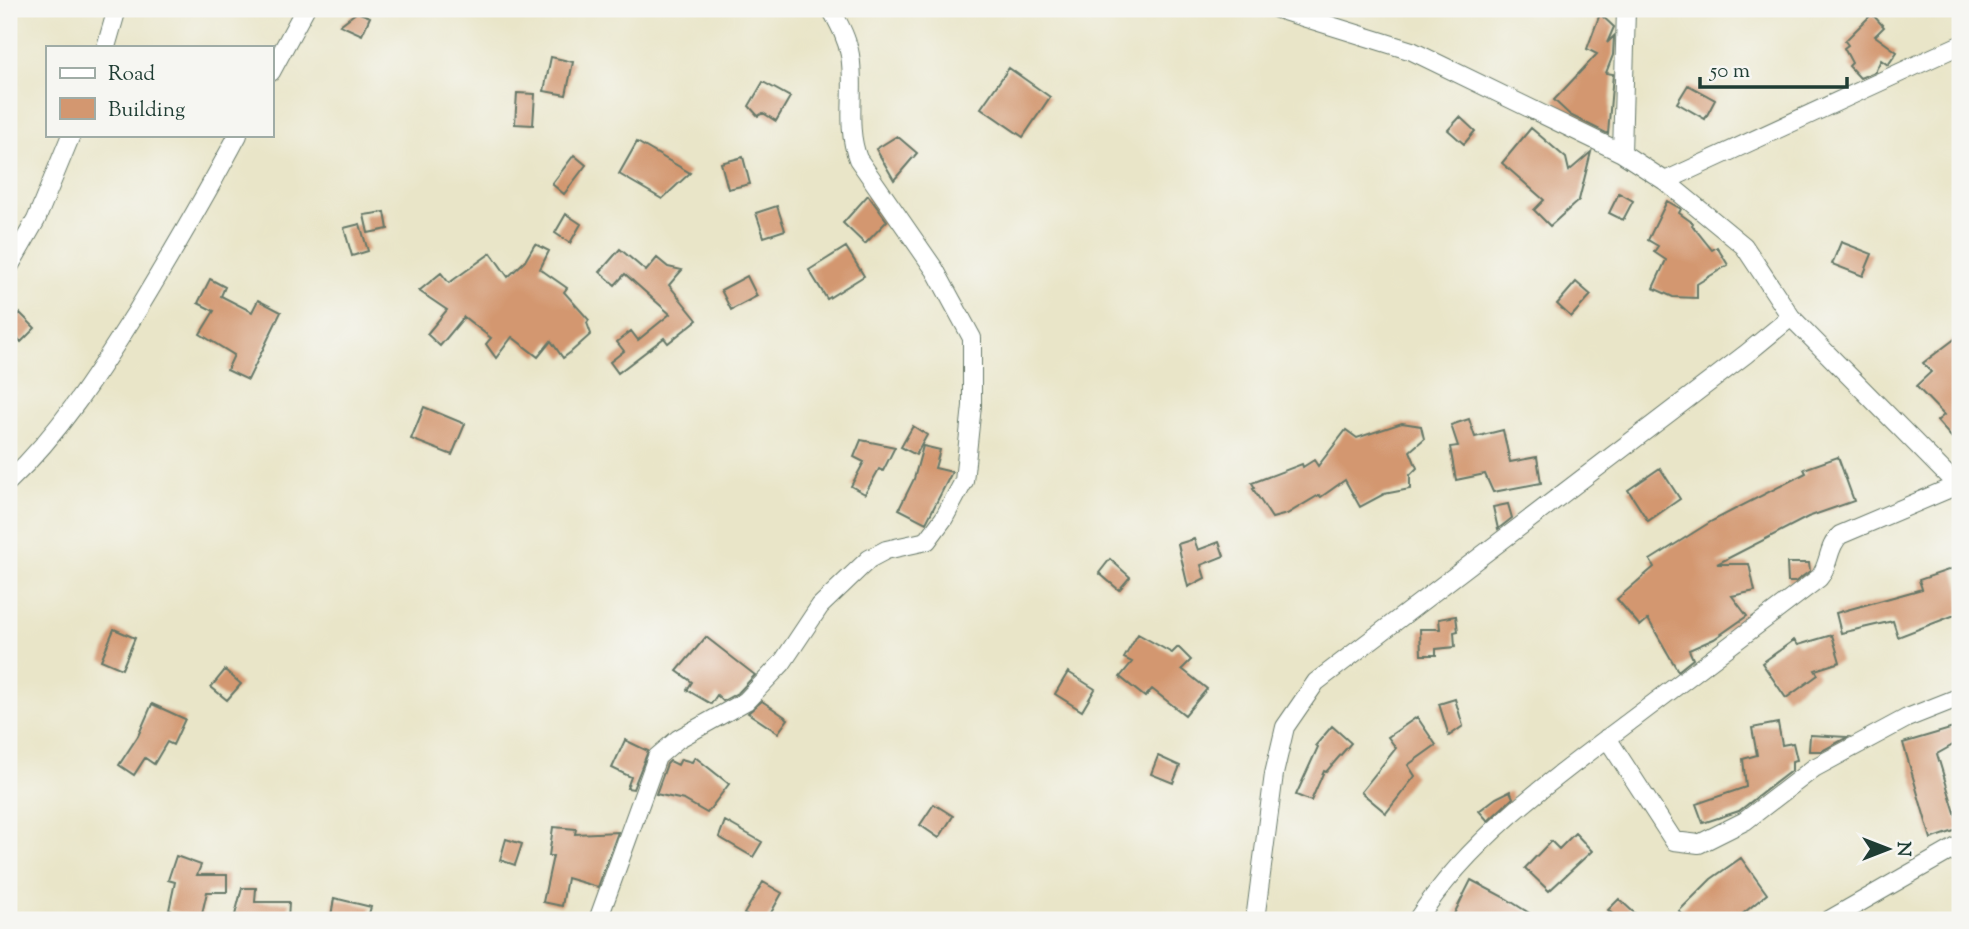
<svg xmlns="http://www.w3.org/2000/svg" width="1969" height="929" font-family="'Sorts Mill Goudy',serif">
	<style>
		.building { fill: #d39770 }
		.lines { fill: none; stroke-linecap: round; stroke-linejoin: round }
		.minor-casing { stroke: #667868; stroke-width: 20 }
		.minor { stroke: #fff; stroke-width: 18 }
	</style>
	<rect width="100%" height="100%" fill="#f6f6f2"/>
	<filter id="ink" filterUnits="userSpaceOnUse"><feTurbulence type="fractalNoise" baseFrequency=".0143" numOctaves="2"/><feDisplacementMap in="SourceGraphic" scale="14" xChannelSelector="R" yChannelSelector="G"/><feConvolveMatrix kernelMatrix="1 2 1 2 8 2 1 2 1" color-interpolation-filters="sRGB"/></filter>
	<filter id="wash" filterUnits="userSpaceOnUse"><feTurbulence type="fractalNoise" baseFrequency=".00686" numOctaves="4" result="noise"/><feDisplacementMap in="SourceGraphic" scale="28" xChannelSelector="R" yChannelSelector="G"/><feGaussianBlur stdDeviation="1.57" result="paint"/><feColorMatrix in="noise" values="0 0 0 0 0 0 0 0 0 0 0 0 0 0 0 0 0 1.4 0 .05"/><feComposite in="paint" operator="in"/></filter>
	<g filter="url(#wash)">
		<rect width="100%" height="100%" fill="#e9e5c8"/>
		<g id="blocks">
			<path class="building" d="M357 12 370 17 362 35 340 25Z
				M1600 14 1614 27 1607 43 1614 36 1613 55 1606 73 1613 74 1608 134 1570 115 1554 100 1597 54 1587 49Z
				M1872 14 1884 27 1875 36 1897 52 1888 65 1881 60 1875 72 1860 78 1849 66 1852 63 1844 48 1848 45 1845 41Z
				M551 57 573 62 566 95 544 91Z
				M1009 68 1050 97 1023 137 981 108Z
				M763 82 790 97 776 121 763 113 758 116 749 106Z
				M1688 85 1715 100 1705 119 1677 103Z
				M517 93 535 94 533 125 515 124Z
				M1460 117 1475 131 1464 144 1448 130Z
				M1531 128 1566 158 1569 171 1591 152 1579 200 1550 226 1534 210 1544 200 1502 163Z
				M897 136 917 153 894 180 876 149Z
				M637 142 690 173 662 199 619 174Z
				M574 155 586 165 564 194 552 184Z
				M743 157 750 184 728 189 721 163Z
				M1619 193 1633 201 1623 220 1609 213Z
				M868 195 887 221 865 244 843 223Z
				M1667 201 1681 209 1679 213 1693 223 1692 225 1712 250 1717 247 1728 265 1697 284V298L1673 297 1653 288 1666 260 1654 252 1658 246 1648 240Z
				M777 206 785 230 764 237 756 213Z
				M385 212 388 229 368 233 364 215Z
				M566 214 581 224 570 243 555 233Z
				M360 224 368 251 352 256 344 228Z
				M1841 242 1872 254 1863 276 1832 264Z
				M535 244 549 251 540 269 567 288 564 292 589 320 587 323 591 334 571 352 563 358 551 341 538 357 512 337 496 358 486 344 491 338 464 317 440 346 427 334 447 310 419 291 441 273 449 283 491 253 508 277 525 261Z
				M846 247 864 276 827 299 809 270Z
				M620 249 646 271 657 258 668 267 682 270 669 285 697 320 668 343 664 338 618 373 610 362 624 351 617 342 631 331 638 340 670 314 625 274 615 285 600 272Z
				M747 276 757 296 731 310 721 290Z
				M210 279 225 287 221 296 252 312 258 300 281 312 248 380 227 370 234 355 200 334 214 311 198 303Z
				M1576 282 1591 295 1571 317 1557 304Z
				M20 313 35 328 21 342 9 329V324Z
				M1960 335V432L1952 438 1937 421 1944 415 1916 386 1931 372 1923 363Z
				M424 407 465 424 452 455 411 439Z
				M1469 419 1475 437 1503 430 1510 462 1537 457 1541 483 1493 492 1485 474 1456 480 1450 447 1458 446 1451 425Z
				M1402 423 1421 426 1424 439 1410 451 1417 468 1410 475V489L1384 494 1360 507 1345 480 1321 497 1319 495 1287 514 1272 518 1253 489 1255 488 1252 483 1302 464 1303 467 1314 460 1318 466 1346 430 1357 438Z
				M913 426 927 435 916 455 901 447Z
				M861 440 895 447 883 471 879 469 865 494 851 486 864 462 854 457Z
				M923 446 940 450 935 468 952 472 926 523 899 509 914 479Z
				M1838 457 1854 501 1808 517 1717 564H1749L1755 591 1732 596 1747 616 1714 639 1689 650 1693 659 1678 671 1648 619 1640 626 1617 599 1654 567 1650 560 1712 521 1806 473 1804 469Z
				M1660 468 1680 499 1648 521 1628 490Z
				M1508 504 1512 518 1498 529 1493 507Z
				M1194 539 1198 550 1219 542 1224 556 1201 565 1205 578 1188 587 1178 544Z
				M1110 559 1130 577 1119 590 1099 573Z
				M1787 563H1809L1810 571 1795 582H1788Z
				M1954 568 1960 589V613L1898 637 1893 621 1841 633 1836 613 1922 589 1919 580Z
				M1456 616 1458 631 1454 632 1455 647 1436 649V655H1421L1420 629H1440L1439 619Z
				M114 629 135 638 122 669 101 660Z
				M1138 634 1172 653 1178 647 1191 660 1182 669 1207 689 1185 715 1152 689 1145 697 1120 677 1132 662 1124 658Z
				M1832 635 1840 662 1815 670 1818 675 1786 698 1762 663 1794 640 1798 645Z
				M706 637 755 675 739 692 723 701 717 695 711 704 687 690 692 682 677 671Z
				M225 670 241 684 227 700 211 687Z
				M1068 672 1095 689 1082 711 1055 694Z
				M1455 699 1463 726 1449 736 1439 704Z
				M762 701 788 719 778 733 748 713Z
				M152 704 185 719 173 745 167 742 154 764 145 758 134 775 119 765 138 736Z
				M1417 717 1436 745 1408 765 1415 776 1386 813 1361 792 1396 748 1388 737Z
				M1778 723 1782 745 1793 743 1797 760 1792 761V770L1739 811 1703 823 1696 804 1746 787 1743 759 1757 755 1752 728Z
				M1332 726 1351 743 1326 772 1324 771 1311 801 1296 795 1318 747 1316 745Z
				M1960 726V741L1937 754 1960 829 1931 839 1903 743Z
				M1810 735 1848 737 1822 751H1809Z
				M625 740 648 751 633 789 627 788 631 777 612 768Z
				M1158 756 1180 766 1173 783 1151 774Z
				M695 757 729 784 707 813 684 800 656 794 667 764 670 761 678 765 681 759 692 762Z
				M1510 791 1513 798 1488 821 1479 811 1496 798Z
				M934 804 953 816 939 838 920 825Z
				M725 821 762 842 753 857 719 837Z
				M553 827 576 829 575 834 618 832 598 887 567 878 562 906 543 902 553 856H549Z
				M1575 833 1592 851 1549 891 1525 868 1551 841 1559 849Z
				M506 839 522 844 515 865 500 860Z
				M176 856 201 865 197 875H227V892H207L201 918 169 910 175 882 168 880Z
				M1741 858 1767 894 1735 920H1688L1679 911 1711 879Z
				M1471 880 1507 899 1540 920H1451Z
				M763 882 782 893 767 920H755L744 914Z
				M242 888H256L255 902H289L288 920H256L235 915Z
				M334 898 371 907 367 920 331 916Z
				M1619 899 1642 920H1619L1608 910Z"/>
		</g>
	</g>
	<g filter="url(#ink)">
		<use href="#blocks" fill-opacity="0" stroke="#667868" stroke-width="2"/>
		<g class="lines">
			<defs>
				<path id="minor" d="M106 47 117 9
					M271 72 305 9
					M1622 153 1626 9
					M1665 181 1960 45
					M9 267 36 220 71 135
					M1791 317 1960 488
					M9 481C61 432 99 371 137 311 172 253 206 195 238 135
					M1607 738 1674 841 1699 844 1745 821 1814 768 1907 718 1960 697
					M598 920 657 757 678 739 746 701 782 663 820 606 869 559 886 550 927 541 944 518 964 481 972 406V338L935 270 858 159C845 125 856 90 850 55 847 38 839 24 831 9
					M1255 920 1274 774 1285 727 1316 682 1746 354 1791 317 1744 246 1665 181 1622 153 1412 51 1277 9
					M1417 920C1470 838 1555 777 1633 719 1695 672 1757 625 1819 578 1830 565 1827 547 1840 535L1960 484
					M1829 920 1960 845"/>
			</defs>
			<use href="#minor" class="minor-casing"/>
			<use href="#minor" class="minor"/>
		</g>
	</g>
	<rect width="1969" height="929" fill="none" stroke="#f6f6f2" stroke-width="35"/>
	<rect x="46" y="46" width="228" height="91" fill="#f6f6f2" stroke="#a0aca6" stroke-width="2"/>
	<rect x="60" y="68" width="35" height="10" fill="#ffffff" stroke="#a0aca6" stroke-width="2"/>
	<text x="108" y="80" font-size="21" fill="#1f3d34">Road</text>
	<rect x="60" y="98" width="35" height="21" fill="#d39770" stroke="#a0aca6" stroke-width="2"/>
	<text x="108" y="116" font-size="21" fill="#1f3d34">Building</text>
	<g transform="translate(1888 849) rotate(90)" stroke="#f6f6f2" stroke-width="5" paint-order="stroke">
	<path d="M0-5L12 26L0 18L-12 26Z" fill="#1f3d34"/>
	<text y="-10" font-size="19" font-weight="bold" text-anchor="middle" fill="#1f3d34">N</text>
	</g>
	<path d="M1700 77v10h147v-10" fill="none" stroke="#1f3d34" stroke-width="3.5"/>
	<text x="1710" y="77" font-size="21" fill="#1f3d34" stroke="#f6f6f2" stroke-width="5" paint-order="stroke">50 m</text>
</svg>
